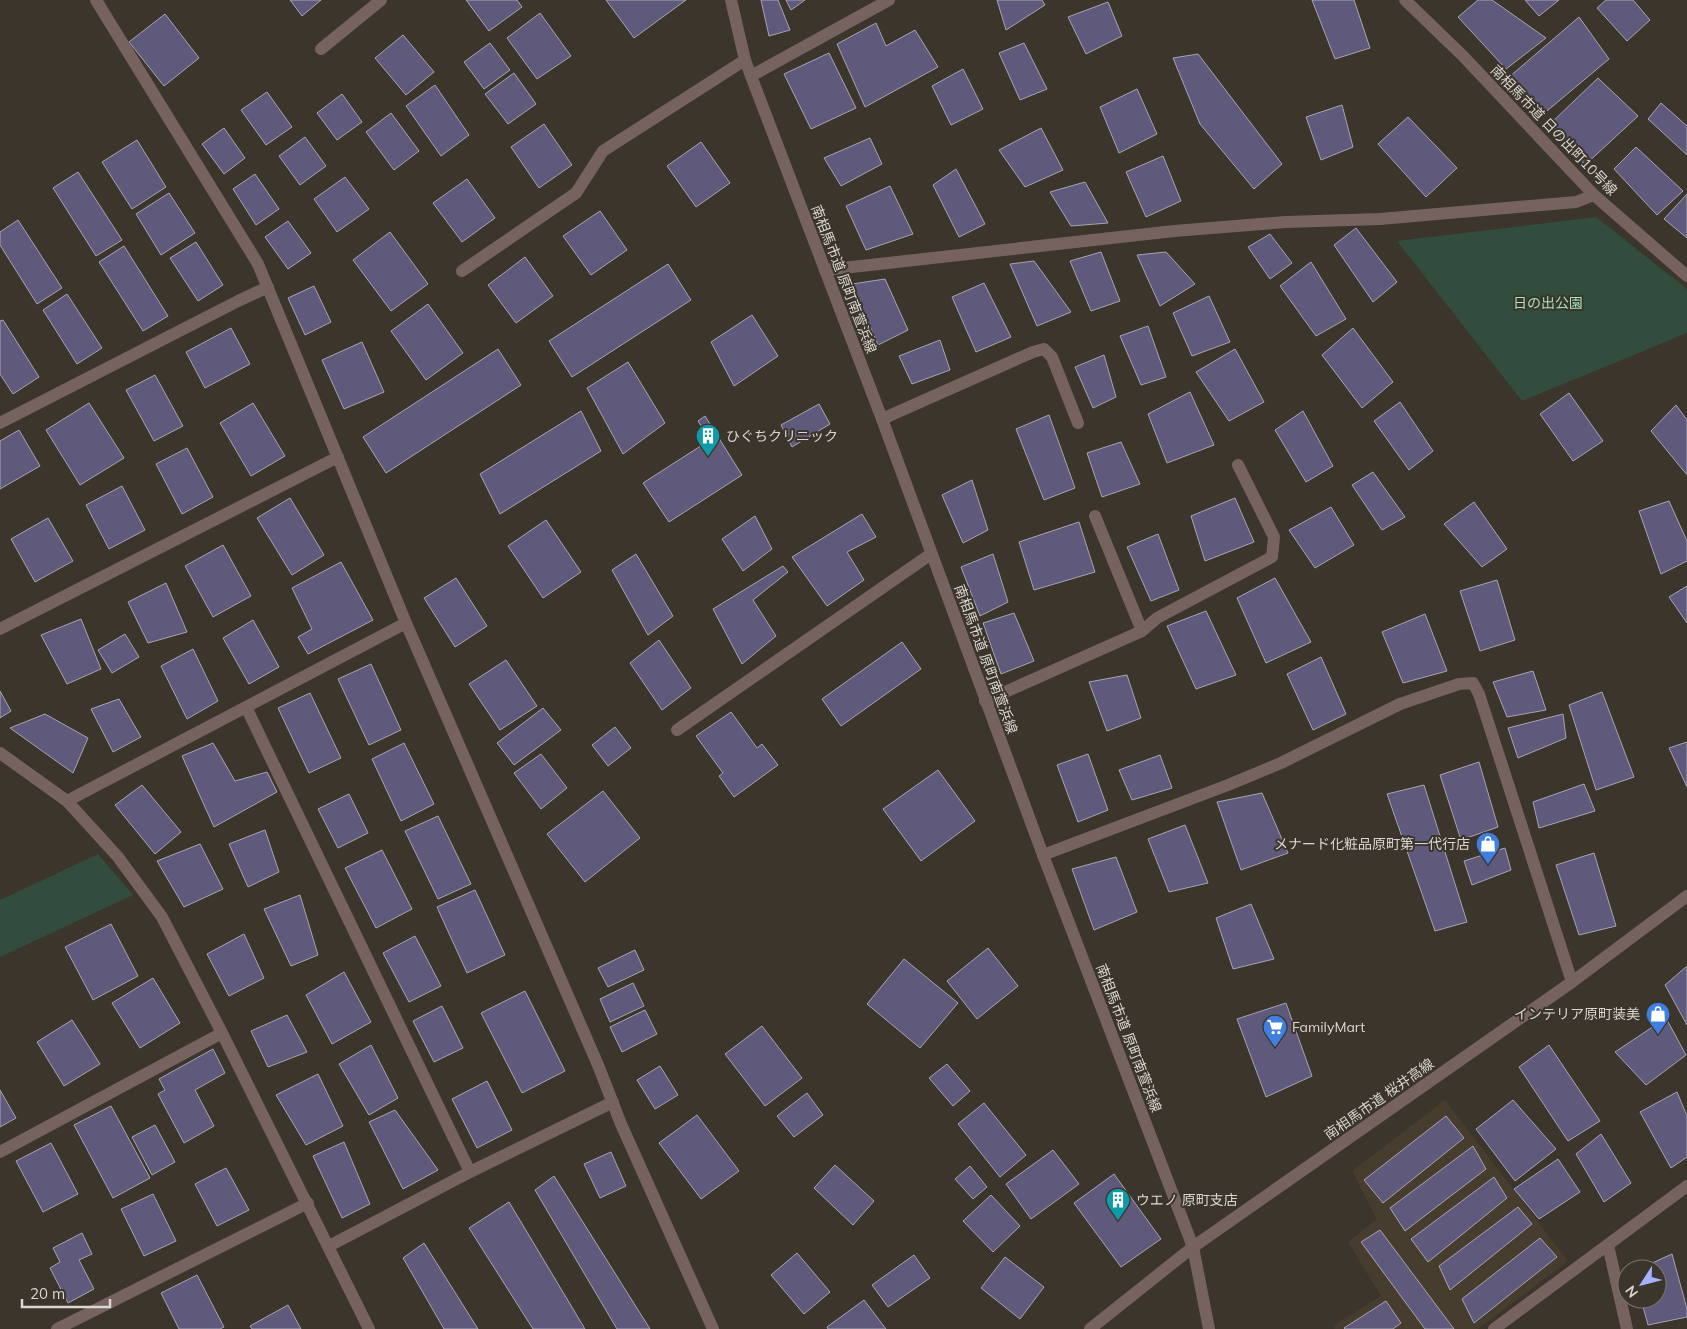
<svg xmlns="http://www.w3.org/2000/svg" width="1687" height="1329" font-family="Mulish,'Noto Sans JP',sans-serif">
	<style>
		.built { fill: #463d2e }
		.green { fill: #324c3e }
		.building { fill: #5f597c; stroke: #a7a5b1 }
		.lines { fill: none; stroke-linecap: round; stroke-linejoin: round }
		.minor { stroke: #766360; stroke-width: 12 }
		.tertiary { stroke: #766360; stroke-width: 12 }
		.labels { text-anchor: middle; stroke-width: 4; stroke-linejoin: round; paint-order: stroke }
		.street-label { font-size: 14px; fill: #dad6d1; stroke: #3b352c }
		.park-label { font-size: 14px; fill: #9fe2bd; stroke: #3b352c }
		.poi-label { font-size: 14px; fill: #dad6d1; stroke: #3b352c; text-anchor: start }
	</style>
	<rect width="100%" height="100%" fill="#3b352c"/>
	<path class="built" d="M1445 1100 1568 1261 1478 1329H1335L1333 1326 1381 1296 1348 1242 1377 1219 1352 1171Z"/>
	<path class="green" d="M1596 217 1687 289V333L1522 401 1397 241Z
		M98 854 133 895 0 957V900Z"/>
	<path class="building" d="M290 0H321L302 16Z
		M466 0H517L522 7 489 31Z
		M606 0H686L634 38Z
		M761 0H778L790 30 769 36Z
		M786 0H805L791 10Z
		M997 0H1042L1045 5 1006 30Z
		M1312 0H1354L1370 48 1335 59Z
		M1478 0H1492L1546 38 1506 69 1458 17Z
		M1525 0H1559L1539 16Z
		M1606 0H1633L1650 20 1627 41 1597 8Z
		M1108 2 1122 36 1086 54 1068 17Z
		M540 13 571 56 537 79 507 38Z
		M165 14 199 58 164 86 129 42Z
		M1579 17 1609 59 1541 116 1508 78Z
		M876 23 886 46 915 30 938 67 865 107 837 44Z
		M403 35 434 72 406 95 375 58Z
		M490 43 510 70 484 89 464 62Z
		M1024 43 1047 89 1020 100 999 53Z
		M829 53 856 108 811 129 784 74Z
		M1198 54 1282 164 1254 189 1200 124 1173 58Z
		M963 69 983 109 951 125 932 86Z
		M514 73 536 104 508 124 485 94Z
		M1598 78 1638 116 1585 165 1549 125Z
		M435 85 469 135 441 156 406 106Z
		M1137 89 1157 134 1119 153 1100 107Z
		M267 92 292 127 266 145 241 110Z
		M342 94 362 122 337 140 317 113Z
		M1661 103 1687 126V155L1648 119Z
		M1342 105 1353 147 1321 160 1306 117Z
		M391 113 419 151 394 170 366 132Z
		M1408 117 1457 168 1426 197 1378 144Z
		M544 124 572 165 539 188 511 147Z
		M224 128 245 158 224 174 202 144Z
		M1041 128 1063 170 1025 187 999 150Z
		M305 137 326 166 300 185 279 156Z
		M870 138 882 164 841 186 824 158Z
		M137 140 166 187 132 209 102 162Z
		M701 142 730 183 696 207 667 166Z
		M1636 147 1683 191 1657 215 1614 169Z
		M1163 156 1181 201 1146 217 1126 172Z
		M956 169 985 224 959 237 933 185Z
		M78 172 122 240 96 256 53 188Z
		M255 174 279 209 256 225 233 189Z
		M345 177 369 209 337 232 314 199Z
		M467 179 495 218 462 242 433 203Z
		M1085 182 1108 223 1071 226 1050 192Z
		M890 186 913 234 866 250 846 206Z
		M169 193 195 233 161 255 136 214Z
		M1687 194V238L1664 219Z
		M600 211 627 250 591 275 563 236Z
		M18 220 62 288 37 304 0 245V232Z
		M288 221 311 253 288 269 265 237Z
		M1356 228 1397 282 1373 302 1334 245Z
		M390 232 428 284 391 311 353 260Z
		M1270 234 1292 263 1270 279 1248 247Z
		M196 242 223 285 198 301 170 258Z
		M124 246 168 316 143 331 99 262Z
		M1101 252 1120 301 1091 311 1070 261Z
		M1166 252 1195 284 1160 306 1137 255Z
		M525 257 553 296 516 323 488 285Z
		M1034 261 1071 312 1037 326 1010 264Z
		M1311 262 1346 319 1316 336 1280 286Z
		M668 264 691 300 572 377 549 341Z
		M885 279 908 330 878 345 852 284Z
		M984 283 1011 337 976 352 952 297Z
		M314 286 331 322 305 335 288 298Z
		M67 294 102 348 77 364 43 310Z
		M1209 296 1230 342 1192 356 1173 313Z
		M428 304 463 353 426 380 391 331Z
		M752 315 778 356 734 386 711 342Z
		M3 320 39 377 13 394 0 374V321Z
		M1148 326 1166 377 1141 385 1120 336Z
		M231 328 250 364 205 388 186 352Z
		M1353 328 1393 382 1362 408 1322 355Z
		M940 340 950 370 912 384 899 356Z
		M362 342 384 392 344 409 322 360Z
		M498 349 521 385 386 473 363 437Z
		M1235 349 1264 402 1229 421 1196 372Z
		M1104 355 1116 397 1093 408 1075 367Z
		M628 362 665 423 623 454 587 388Z
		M155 375 183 426 154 441 126 390Z
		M1190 392 1214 445 1167 463 1148 414Z
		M1569 393 1603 441 1573 461 1540 414Z
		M1400 402 1433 451 1409 470 1374 421Z
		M89 403 124 458 80 485 46 430Z
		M253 403 285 456 251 476 220 423Z
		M819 404 830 424 792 447 781 425Z
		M1676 405 1687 420V475L1651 431Z
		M581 411 601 451 500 514 480 474Z
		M1303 411 1333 466 1306 482 1275 430Z
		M1049 415 1075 488 1044 500 1016 429Z
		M705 416 742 475 669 522 643 483 710 440 698 421Z
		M19 430 40 466 0 489V441Z
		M1121 442 1140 484 1102 497 1087 453Z
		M187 448 213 497 182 514 156 464Z
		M1373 472 1405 517 1382 530 1352 485Z
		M972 480 988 530 963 543 942 495Z
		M122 486 145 530 109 549 86 505Z
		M290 498 324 555 292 575 257 518Z
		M1235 498 1254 542 1205 561 1191 516Z
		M1669 501 1687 541V561L1661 574 1639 511Z
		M1474 502 1507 549 1482 567 1444 524Z
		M1331 507 1354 545 1315 568 1289 530Z
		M862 514 876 537 847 552 864 580 827 606 792 557Z
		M755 516 772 549 743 571 722 539Z
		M48 518 73 561 35 582 11 539Z
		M546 520 581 572 543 598 508 546Z
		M1079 522 1095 572 1034 590 1019 542Z
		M1158 534 1179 590 1151 601 1127 547Z
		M223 545 251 596 213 617 185 566Z
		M636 554 673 616 648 635 612 570Z
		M993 554 1008 602 980 616 961 567Z
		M341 562 373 620 308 654 298 637 312 629 292 588Z
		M783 566 788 572 753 600 776 636 742 664 713 609Z
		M456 578 487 626 455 647 424 598Z
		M1275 578 1311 642 1266 663 1237 598Z
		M1497 580 1515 640 1480 651 1460 591Z
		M166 583 187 632 148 643 128 602Z
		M1687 586V623L1669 597Z
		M1206 611 1236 675 1196 689 1167 626Z
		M1014 613 1034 661 1001 674 983 623Z
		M1425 614 1447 671 1403 683 1382 632Z
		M81 619 101 669 67 684 41 635Z
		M253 620 279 667 249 684 223 638Z
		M125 634 139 657 112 673 98 650Z
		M659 640 691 688 662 710 630 663Z
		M902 642 921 669 841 726 822 699Z
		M193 649 218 701 187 719 161 666Z
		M1321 657 1346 714 1313 730 1287 674Z
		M506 660 537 706 500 730 469 684Z
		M371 664 401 730 369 745 338 679Z
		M1533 671 1546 710 1507 717 1493 682Z
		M1127 675 1141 718 1107 731 1089 682Z
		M0 691 11 711 0 718Z
		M1602 692 1634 777 1596 790 1569 705Z
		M310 693 341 758 309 773 278 708Z
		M119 699 141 737 113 752 91 709Z
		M543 708 561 730 514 765 497 743Z
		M731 712 757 748 762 744 778 765 734 797 719 776 723 773 696 736Z
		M45 714 88 738 73 773 10 728Z
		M1563 714 1566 738 1518 758 1508 728Z
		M615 727 631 748 608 766 592 745Z
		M1687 742V787L1669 748Z
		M213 743 235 781 267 772 277 792 214 827 182 756Z
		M404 743 434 804 401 821 372 759Z
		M541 754 567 788 541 809 514 773Z
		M1088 754 1108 810 1078 822 1057 765Z
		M1160 755 1172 788 1132 800 1119 770Z
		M1479 762 1498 827 1461 840 1440 775Z
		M938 770 975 821 921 861 883 809Z
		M1584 784 1595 811 1539 828 1533 802Z
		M142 785 181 832 155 854 115 805Z
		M1424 785 1467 922 1435 931 1387 794Z
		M603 791 640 838 585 882 547 834Z
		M1262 793 1288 853 1241 870 1217 802Z
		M349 794 368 833 338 848 318 809Z
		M438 816 471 884 438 899 405 831Z
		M1185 825 1208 883 1169 892 1148 839Z
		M265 830 279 872 248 887 229 844Z
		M200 844 223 889 184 907 157 861Z
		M1505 848 1511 870 1472 885 1464 861Z
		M382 850 412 909 376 928 345 868Z
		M1594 853 1616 926 1579 935 1556 865Z
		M1116 857 1137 912 1094 930 1072 869Z
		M475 890 505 955 467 973 437 907Z
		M300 895 318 955 291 966 264 909Z
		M1251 904 1274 959 1233 969 1216 918Z
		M111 924 138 976 93 1000 65 947Z
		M244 934 264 978 229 996 207 954Z
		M415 936 441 986 409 1002 383 953Z
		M988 948 1018 986 977 1019 947 981Z
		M635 950 644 970 608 987 598 968Z
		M904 959 958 1003 920 1048 867 1004Z
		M1687 966V1025L1665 985Z
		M344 972 371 1022 332 1044 306 995Z
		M153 978 180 1023 140 1048 112 1003Z
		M633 983 644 1006 610 1022 600 999Z
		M525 991 565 1071 522 1093 481 1013Z
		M1286 1003 1312 1076 1266 1097 1237 1019Z
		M442 1006 463 1048 434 1062 413 1021Z
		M645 1010 657 1034 622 1052 610 1027Z
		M287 1015 307 1052 268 1067 251 1031Z
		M1666 1018 1686 1055 1646 1085 1615 1052Z
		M72 1020 100 1064 64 1086 37 1042Z
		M762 1026 802 1078 765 1106 725 1054Z
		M371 1045 398 1098 369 1115 339 1064Z
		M1549 1045 1600 1121 1568 1141 1519 1067Z
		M213 1049 225 1073 195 1090 214 1126 184 1143 158 1094 165 1090 159 1079Z
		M947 1064 970 1091 953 1106 929 1078Z
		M660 1066 678 1095 655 1109 637 1080Z
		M318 1074 343 1126 306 1145 276 1095Z
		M487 1081 512 1130 477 1148 452 1099Z
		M0 1090 16 1118 0 1127Z
		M1677 1092 1687 1116V1157L1671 1168 1640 1112Z
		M807 1093 823 1115 794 1137 777 1116Z
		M1513 1100 1556 1149 1515 1181 1476 1129Z
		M984 1103 1026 1155 1000 1177 958 1124Z
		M111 1106 150 1178 113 1198 74 1125Z
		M395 1110 438 1170 403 1189 369 1122Z
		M697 1115 739 1171 701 1199 659 1143Z
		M1446 1116 1464 1138 1383 1203 1364 1180Z
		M155 1125 175 1162 152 1175 132 1137Z
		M1601 1134 1631 1183 1604 1202 1576 1154Z
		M344 1142 370 1204 342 1218 313 1156Z
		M51 1143 78 1194 43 1212 16 1161Z
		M1473 1146 1486 1169 1405 1231 1390 1208Z
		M1053 1150 1079 1184 1031 1219 1006 1184Z
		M611 1152 626 1186 600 1198 584 1164Z
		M1558 1159 1580 1192 1539 1219 1514 1189Z
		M835 1165 874 1201 853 1225 814 1188Z
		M970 1166 987 1187 973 1199 955 1179Z
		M226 1168 249 1210 217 1226 195 1184Z
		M1114 1174 1161 1239 1121 1267 1074 1203Z
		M554 1176 650 1329H617L535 1190Z
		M1494 1177 1507 1198 1428 1262 1411 1239Z
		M153 1194 176 1241 144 1256 121 1209Z
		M991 1195 1020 1226 993 1252 963 1221Z
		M509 1202 585 1329H533L469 1228Z
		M1518 1207 1532 1224 1450 1290 1439 1266Z
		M1380 1230 1454 1329H1425L1361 1242Z
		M82 1233 92 1254 79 1260 94 1289 68 1303 50 1268 60 1262 53 1248Z
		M1540 1238 1557 1257 1474 1323 1462 1299Z
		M424 1243 478 1329H444L403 1258Z
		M797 1253 830 1292 804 1314 771 1275Z
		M1672 1254 1687 1309V1317L1648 1325 1641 1299H1657V1269H1639Z
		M914 1255 930 1278 888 1307 872 1285Z
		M1005 1257 1044 1287 1020 1319 981 1288Z
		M197 1275 224 1327 220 1329H179L161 1293Z
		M864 1300 886 1329H828L827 1327Z
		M1386 1301 1401 1323 1393 1329H1345L1344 1328Z
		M288 1305 301 1329H252L250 1326Z"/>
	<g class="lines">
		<path class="minor" d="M96 0 258 264 406 623 598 1065 621 1124 713 1329
			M1405 0 1463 56 1594 195 1687 276
			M321 49 381 0
			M751 76 889 0
			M825 270 1174 231 1286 222 1380 219 1576 202 1594 195
			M462 271 576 193 603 151 745 60
			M882 419 1033 352 1044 349 1052 357 1078 423
			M0 423 238 301 268 287
			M1095 516 1142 631
			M0 629 338 457
			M985 701 1142 631 1157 618 1272 557 1274 537 1238 465
			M246 707 470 1172
			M677 730 931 554
			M0 753 67 801 118 857 162 917 222 1033 369 1329
			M67 801 406 623
			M1043 855 1228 785 1281 763 1400 704 1459 684 1473 683 1479 694 1572 982
			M0 1152 222 1033
			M1608 1245 1627 1329
			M329 1246 470 1172 613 1102
			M57 1329 308 1203
			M1090 1329 1193 1247 1572 982 1687 896
			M1494 1329 1687 1186"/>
		<path class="tertiary" d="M731 0 745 60 751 76 882 419 1043 855 1193 1247 1209 1329"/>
	</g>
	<defs>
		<symbol id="building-pin" viewBox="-11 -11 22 30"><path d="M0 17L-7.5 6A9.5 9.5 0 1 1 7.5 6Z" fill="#0f9aa8" stroke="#3b352c"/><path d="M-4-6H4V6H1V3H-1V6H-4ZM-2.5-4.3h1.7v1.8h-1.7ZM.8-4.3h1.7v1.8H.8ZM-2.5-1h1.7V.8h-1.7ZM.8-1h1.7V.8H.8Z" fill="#fff"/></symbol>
		<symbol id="shop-pin" viewBox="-11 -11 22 30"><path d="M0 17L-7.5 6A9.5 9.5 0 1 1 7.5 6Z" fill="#3f7fe0" stroke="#3b352c"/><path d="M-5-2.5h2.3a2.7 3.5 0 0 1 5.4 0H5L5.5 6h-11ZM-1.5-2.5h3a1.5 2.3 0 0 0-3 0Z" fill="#fff"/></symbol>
		<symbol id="supermarket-pin" viewBox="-11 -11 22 30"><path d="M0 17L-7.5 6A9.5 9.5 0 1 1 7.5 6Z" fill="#3f7fe0" stroke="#3b352c"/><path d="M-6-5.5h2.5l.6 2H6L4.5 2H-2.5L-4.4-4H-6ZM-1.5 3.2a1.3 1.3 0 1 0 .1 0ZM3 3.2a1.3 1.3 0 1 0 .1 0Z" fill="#fff"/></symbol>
	</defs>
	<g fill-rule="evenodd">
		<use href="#building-pin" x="694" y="422" width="28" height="38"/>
		<use href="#shop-pin" x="1474" y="830" width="28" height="38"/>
		<use href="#shop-pin" x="1644" y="1000" width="28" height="38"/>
		<use href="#supermarket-pin" x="1261" y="1013" width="28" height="38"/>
		<use href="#building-pin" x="1104" y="1186" width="28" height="38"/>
	</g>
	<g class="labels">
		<g class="street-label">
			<text transform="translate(1554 130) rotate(46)" y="5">南相馬市道 日の出町10号線</text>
			<text transform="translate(844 279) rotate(69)" y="5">南相馬市道 原町南萱浜線</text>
			<text transform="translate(986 659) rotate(70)" y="5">南相馬市道 原町南萱浜線</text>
			<text transform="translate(1129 1038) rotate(69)" y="5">南相馬市道 原町南萱浜線</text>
			<text transform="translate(1379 1099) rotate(-35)" y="5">南相馬市道 桜井高線</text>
		</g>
		<g class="park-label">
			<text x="1548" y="308">日の出公園</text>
		</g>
		<g class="poi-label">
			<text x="726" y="441">ひぐちクリニック</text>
			<text x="1470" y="849" text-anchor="end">メナード化粧品原町第一代行店</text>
			<text x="1640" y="1019" text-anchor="end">インテリア原町装美</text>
			<text x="1292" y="1032">FamilyMart</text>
			<text x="1136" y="1205">ウエノ 原町支店</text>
		</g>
	</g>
	<g transform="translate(1642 1284) rotate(234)"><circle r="24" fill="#3b352c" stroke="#7b756e"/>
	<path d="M0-4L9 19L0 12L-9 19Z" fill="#a5b1fc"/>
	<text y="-8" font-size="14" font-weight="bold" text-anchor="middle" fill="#dad6d1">N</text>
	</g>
	<path d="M22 1299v8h88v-8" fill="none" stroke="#dad6d1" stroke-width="2.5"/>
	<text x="30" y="1299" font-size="15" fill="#dad6d1" stroke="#3b352c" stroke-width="4" paint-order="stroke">20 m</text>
</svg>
